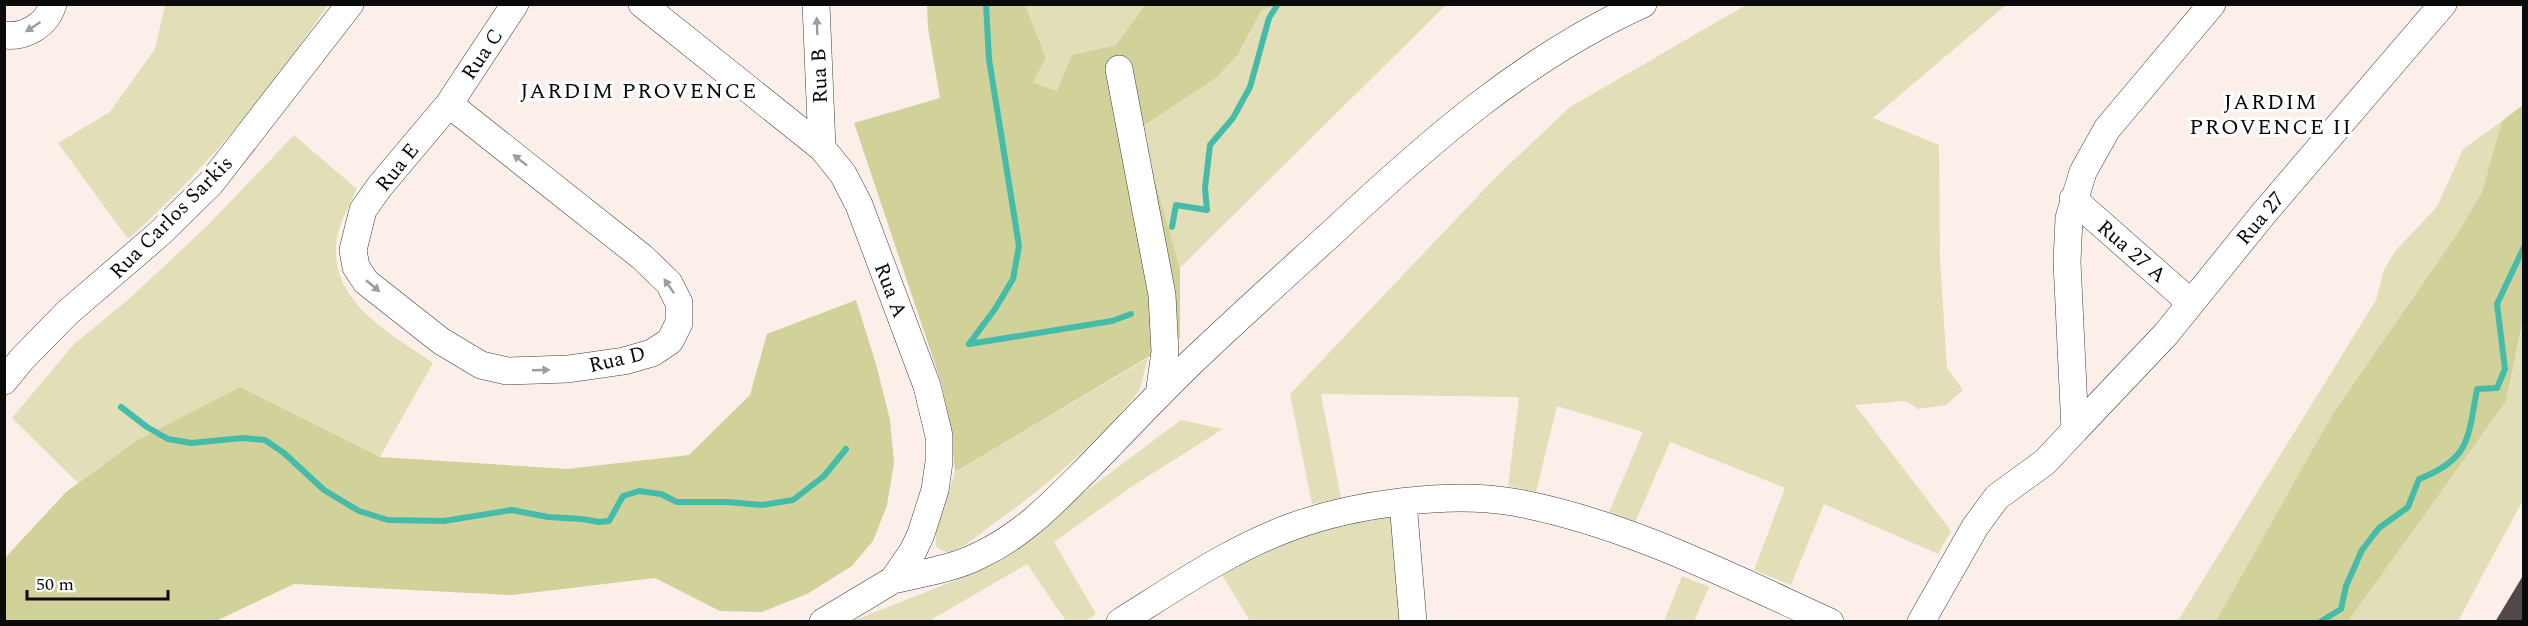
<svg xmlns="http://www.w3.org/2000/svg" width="2528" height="626" font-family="Spectral,serif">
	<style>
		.green { fill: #e2dfb8 }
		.forest { fill: #d1d19a }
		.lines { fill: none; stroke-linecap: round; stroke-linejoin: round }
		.stream { stroke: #45bcaa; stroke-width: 6 }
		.building { fill: #514849 }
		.minor-casing { stroke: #3d3d3d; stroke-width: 28 }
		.minor { stroke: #fff; stroke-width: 27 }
		.oneway { fill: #9d9d9d }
		.labels { text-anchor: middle; stroke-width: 6; stroke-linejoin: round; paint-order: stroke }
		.street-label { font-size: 21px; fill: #0a0a0a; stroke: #fff }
		.neighbourhood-label { font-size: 22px; letter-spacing: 1.5px; fill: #0a0a0a; stroke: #fff }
	</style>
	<rect width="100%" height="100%" fill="#fcefea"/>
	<path class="green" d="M1276 4 1446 5 1180 268 1140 128 1216 78 1242 49 1262 10Z
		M165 5H328C270 90 206 170 128 239L58 143 110 112 155 49Z
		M1025 5H1145L1116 45 1072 55 1058 91 1033 82 1046 58Z
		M1746 5H2006L1873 118 1939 145 1940 259 1947 368 1963 390 1946 405 1918 409 1905 401 1855 405 1951 531 1938 554 1824 504 1791 585 1754 570 1785 488 1670 442 1635 523 1609 512 1643 432 1557 406 1536 492 1508 486 1519 398 1515 397 1321 394 1341 498 1312 504 1290 394 1496 177 1570 107Z
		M2502 121 2482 192 2457 234 2332 415 2216 621 2177 622 2376 300 2384 270 2395 251 2437 207 2463 149Z
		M294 135 357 189C349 206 337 226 336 245 332 304 392 334 433 363L380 457 240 387 137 440 78 483 12 418 74 344 129 299 209 224Z
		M2523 324V500L2458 621 2344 622 2506 401Z
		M1148 358 1140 389 1132 400C1091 449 1040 491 988 528 977 536 962 550 948 552 943 552 940 550 936 546V530L955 472Z
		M1181 420 1223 429 1131 487 1054 542 1096 614 1086 621H1066L1027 564 929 621 850 622 969 575 986 566Z
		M1392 512 1402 621H1250L1221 573 1307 533Z
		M1682 576 1709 587 1694 621H1664Z"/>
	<path class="forest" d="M927 5H1025L1046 58 1033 82 1057 91 1072 55 1116 45 1145 5H1276L1262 10 1239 53 1216 78 1140 128 1180 268V338L955 472 950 423 941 382 854 123 940 98 928 28Z
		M2523 105V321L2506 401 2348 621H2216L2332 415 2457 234 2482 192 2502 121Z
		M856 300 876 364 890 420 894 463 887 505 873 541 852 566 807 594 762 612 720 611 655 578 512 595 294 584 216 621H5V558L66 492 137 440 240 387 380 457 567 469 689 455 750 395 767 334Z"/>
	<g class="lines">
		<path class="stream" d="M1172 227 1176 205 1207 210 1205 188 1210 145 1233 118 1250 87 1269 18 1278 4
			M969 344 995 309 1013 279 1019 246 989 59 986 4
			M969 344 1112 321 1131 314
			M121 407 147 427 168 439 191 443 243 438 265 440 284 453 324 490 359 511 388 520 444 521 512 510 548 517 582 519 599 522 609 521 623 496 639 491 661 494 677 502H727L762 505 793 500 824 476 846 449
			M2320 622 2341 609 2346 586 2362 550 2379 528 2408 507 2419 479C2470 459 2468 439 2477 389L2497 388 2505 369 2497 304 2524 247"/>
	</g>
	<path class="building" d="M2524 574V622H2495Z"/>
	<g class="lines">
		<defs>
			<path id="minor" d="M642 4 822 148 843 174 859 205 927 386 939 436V462L935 490 921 534 913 551 893 580 823 622
				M816 4 822 148
				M2212 4 2107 129 2083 172 2069 218 2067 262 2075 430 2166 334 2264 213 2443 4
				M4 35C25 38 47 25 53 4
				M1119 69 1162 295 1165 352 1159 395
				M449 104 642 257 669 283 679 303V323L670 341 652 353 624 361 568 369 507 371 481 365 441 341 366 282 356 267 353 250 363 210 380 186 449 104 515 4
				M2073 199 2191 303
				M4 381 22 359 67 313 159 234 211 183 350 4
				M1403 502 1413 622
				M893 580C922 573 953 569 980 555 1023 535 1055 501 1088 468 1124 431 1159 393 1196 358 1241 315 1288 273 1334 231 1428 143 1524 58 1643 4
				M1120 622C1176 587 1232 548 1294 526 1355 504 1449 491 1513 502 1624 522 1729 576 1830 622
				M1921 622 1975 527 1997 497 2045 462 2075 430"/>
		</defs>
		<use href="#minor" class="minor-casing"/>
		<use href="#minor" class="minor"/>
	</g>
	<defs><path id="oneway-solid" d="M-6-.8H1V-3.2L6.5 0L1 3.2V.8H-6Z" transform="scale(1.5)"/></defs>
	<g class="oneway">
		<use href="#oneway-solid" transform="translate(817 26) rotate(-92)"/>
		<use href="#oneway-solid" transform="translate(33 27) rotate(147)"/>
		<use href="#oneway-solid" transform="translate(520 160) rotate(-142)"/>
		<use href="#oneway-solid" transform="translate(373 286) rotate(40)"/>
		<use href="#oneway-solid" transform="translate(669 286) rotate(-125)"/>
		<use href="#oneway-solid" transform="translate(541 370) rotate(-2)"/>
	</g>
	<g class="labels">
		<g class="street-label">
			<text transform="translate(482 54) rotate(-56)" y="7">Rua C</text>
			<text transform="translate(819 76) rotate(-92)" y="7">Rua B</text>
			<text transform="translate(397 167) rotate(-51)" y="7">Rua E</text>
			<text transform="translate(171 217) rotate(-45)" y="7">Rua Carlos Sarkis</text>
			<text transform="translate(2260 218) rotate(-50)" y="7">Rua 27</text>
			<text transform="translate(2132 251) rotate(41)" y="7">Rua 27 A</text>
			<text transform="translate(891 290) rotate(69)" y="7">Rua A</text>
			<text transform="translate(617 359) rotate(-13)" y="7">Rua D</text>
		</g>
		<g class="neighbourhood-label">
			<text x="639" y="98">JARDIM PROVENCE</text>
			<text x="2271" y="109">JARDIM<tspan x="2271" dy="25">PROVENCE II</tspan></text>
		</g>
	</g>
	<rect width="2528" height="626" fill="none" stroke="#0a0a0a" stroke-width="12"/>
	<path d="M27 590v9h141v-9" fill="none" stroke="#0a0a0a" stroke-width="3"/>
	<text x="36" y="590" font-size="18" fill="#0a0a0a" stroke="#ffffff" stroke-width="4.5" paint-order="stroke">50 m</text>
</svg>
